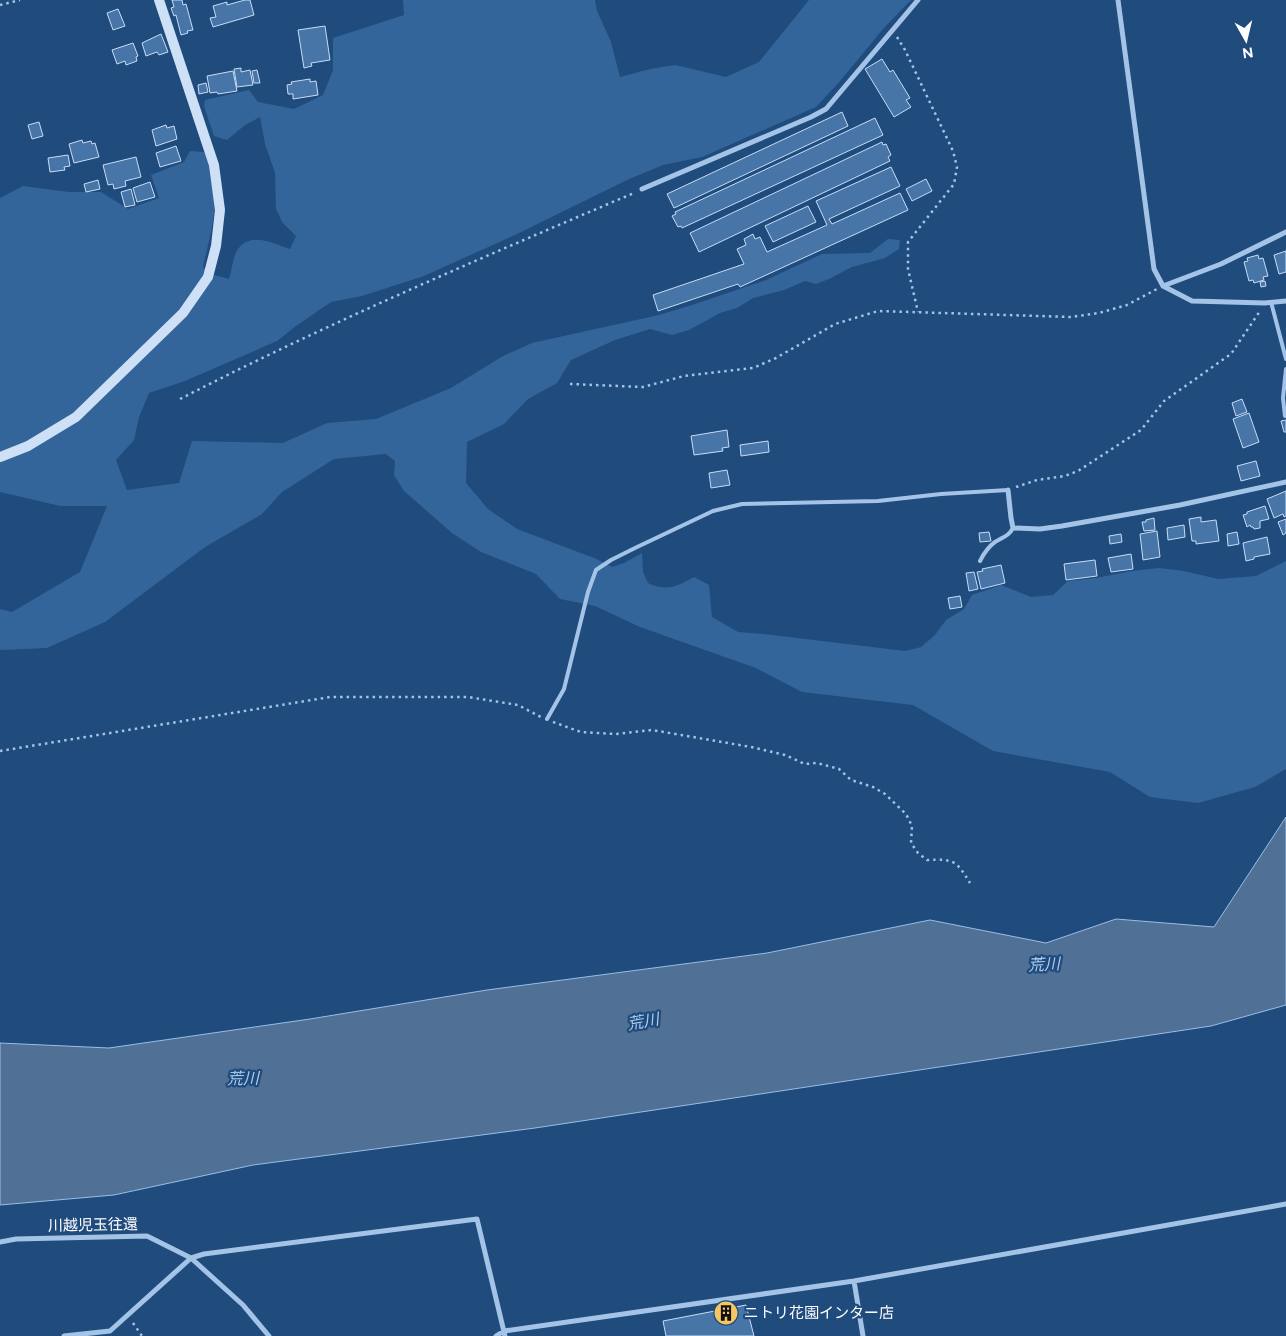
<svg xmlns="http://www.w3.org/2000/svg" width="1286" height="1336" font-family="Figtree,'Noto Sans JP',sans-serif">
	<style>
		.green { fill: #33659b }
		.water { fill: #507096; stroke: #97bfe8 }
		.building { fill: #4875a7; stroke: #c7ddf5 }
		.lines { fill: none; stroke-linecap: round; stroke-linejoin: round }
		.path { stroke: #a3c4e7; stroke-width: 2.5; stroke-dasharray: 2.5 4; stroke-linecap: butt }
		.lane { stroke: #a3c4e7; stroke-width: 4 }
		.street { stroke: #a3c4e7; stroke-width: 5 }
		.secondary { stroke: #cee0f6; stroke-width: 10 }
		.labels { text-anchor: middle; stroke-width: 4.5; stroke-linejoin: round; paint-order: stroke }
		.street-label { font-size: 15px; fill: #fff; stroke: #204b7d }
		.poi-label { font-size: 15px; fill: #fff; stroke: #204b7d; text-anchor: start }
		.water-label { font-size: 16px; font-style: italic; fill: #aecdef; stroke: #204b7d }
	</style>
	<rect width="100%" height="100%" fill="#204b7d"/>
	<path class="green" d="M403 0H595L597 11 611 42 620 77 650 69 675 65 726 77 759 62 809 0H911L883 29 841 80 816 107 702 157 663 165 627 180 517 234 424 276 362 296 331 302 296 326 277 341 185 381 149 393 139 417 134 440 116 460 127 490 179 483 192 441 283 443 327 423 376 419 451 388 503 356 532 343 659 315 689 306 766 280 822 254 870 253 888 239 900 240 899 249 885 258 852 267 829 279 816 284 805 281 784 290 753 298 737 308 720 313 689 330 672 335 650 329 615 340 571 360 557 383 528 399 504 424 467 442 466 483 488 509 517 529 594 558 612 567 624 563 642 553 643 572 648 583C666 592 678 586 694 577L709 585 712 617 738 632 764 634 905 651 921 647 935 635 946 620 964 609 972 595 1001 585 1031 597 1053 595 1068 581 1096 578 1132 571 1159 568 1184 571 1218 579 1256 576 1286 561V769L1255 787 1198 803 1150 797 1110 772 993 751 913 705 802 692 756 668 640 627 595 606 560 599 536 574 481 552 452 533 404 491 394 475 395 461 386 454 334 459 282 492 262 514 205 547 105 622 47 648 0 650V609L12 612 80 572 107 506H60L0 492V198L23 186 69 192H101L128 209 159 198 151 175 184 162 190 151 204 152C226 186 211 231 203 267L214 275 229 279C232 270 233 256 238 249 251 231 274 244 290 249L296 236 282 222 276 209 275 173 265 144 260 117 245 125 227 140 214 136 204 106 205 100 249 90 258 102 294 109 323 95 333 70V38L404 15Z"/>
	<path class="water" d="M1286 817V1005L1211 1026 535 1128 253 1165 114 1195 0 1205V1043L109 1048 310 1019 487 990 767 953 930 920 1046 943 1116 919 1214 927Z"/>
	<path class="building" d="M172 0H182L183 5 186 4 193 30 187 31 188 33 181 35 176 15 174 16 171 8 174 7Z
		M245 0H250L254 15 213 27 210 18 216 17 213 6 227 2V5Z
		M118 9 125 26 113 30 107 13Z
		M325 26 330 60 311 63 312 66 304 68 298 30Z
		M161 34 168 52 159 55 157 52 146 56 142 43Z
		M133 43 138 56 136 57 137 61 126 65 125 61 117 64 112 50Z
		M882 59 890 72 893 70 910 98 906 100 911 107 894 117 865 69Z
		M241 68V72L250 70 253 85 237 87 234 69Z
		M257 70 260 83H254L252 71Z
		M233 71 237 91 218 94 217 92 210 93 207 76Z
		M310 79V82L316 81 318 95 293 99V94H288L287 85 292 84 291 82Z
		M206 83 208 92 199 94 198 85Z
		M842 112 848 126 674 208 667 194Z
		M875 118 883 135 682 228 681 226 678 227 672 216 676 214 675 212Z
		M39 122 43 136 32 139 28 125Z
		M166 125 167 128 174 126 177 139 156 146 152 130Z
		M82 140 83 143 91 141 92 144 95 143 99 157 74 163 69 144Z
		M882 142 883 145 886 144 891 155 888 157 890 161 699 252 690 233Z
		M176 146 181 161 160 167 156 153Z
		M68 155 70 166 64 167 65 170 50 172 48 158Z
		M136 157 141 177 125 181 126 186 114 189 113 184 108 185 103 165Z
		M891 167 900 186 829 219 832 224 900 193 908 210 740 287 738 284 658 311 653 295 744 264 737 249 746 245 744 239 753 234 755 239 760 237 767 252 827 225 816 201Z
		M926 179 932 191 912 201 906 189Z
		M98 180 100 189 86 192 84 184Z
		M150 182 155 197 137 202 133 188Z
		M131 189 135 205 125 207 121 192Z
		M808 206 816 222 773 242 765 226Z
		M1286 251V272L1279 274 1274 255Z
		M1258 255 1259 259 1263 258 1268 276 1263 277 1264 280 1254 283 1253 280 1249 281 1244 262 1248 261 1247 258Z
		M1265 281 1266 286 1261 287 1260 282Z
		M1242 399 1247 412 1236 416 1232 403Z
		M1249 413 1259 442 1243 448 1233 419Z
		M1286 420V432H1284L1281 421Z
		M727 430 729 447 722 448 723 451 694 455 691 436Z
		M768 441 769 452 741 456 740 445Z
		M1256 461 1260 476 1241 481 1237 466Z
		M727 470 730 485 711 488 709 473Z
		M1286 491V516L1284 517 1283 514 1274 518 1267 499Z
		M1265 506 1269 519 1260 521V528L1254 529 1253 527H1251L1250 525 1247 527 1243 515 1247 514V512Z
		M1201 517V522L1216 520 1219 541 1196 544V541H1192L1189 519Z
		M1154 518 1155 530 1144 531 1142 522H1146V520Z
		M1286 519V533L1283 535 1278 522Z
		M1184 525 1185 537 1168 540 1167 528Z
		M1157 531 1160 557 1143 560 1140 534Z
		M989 532 991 541 980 542 979 533Z
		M1237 532 1239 544 1228 546 1227 534Z
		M1121 534 1122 542 1110 544 1109 536Z
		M1267 537 1270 554 1254 557V559L1246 561 1243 543Z
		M1131 554 1133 569 1111 572 1108 558Z
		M1095 560 1097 576 1066 580 1064 564Z
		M1001 565 1005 583 981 589 977 572 983 571 982 569Z
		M974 572 978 589 969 591 966 573Z
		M960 596 962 607 950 609 948 598Z
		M746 1305 754 1336H666L663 1321Z"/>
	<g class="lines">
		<path class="path" d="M0 5 20 0
			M897 37 905 50 953 151 957 167 954 184 908 242V269L918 312
			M570 384 643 387 684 376 753 368 776 358 835 324 878 311 1071 317 1099 313 1127 305 1157 289
			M180 399C328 323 481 258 634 193
			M1016 487 1037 480 1065 476 1078 471 1141 430 1164 401 1231 354 1260 311
			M553 722 581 732 616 734 652 730 751 747 785 755 805 764 817 763 839 769 851 780 873 787 885 794 906 814 912 826 911 843 918 853 927 860C954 859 956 860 970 883
			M0 751 330 697H468L518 705 541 717
			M133 1323 142 1336"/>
		<path class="lane" d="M1271 302 1286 359
			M1285 416 1283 398 1286 369
			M980 561C984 553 988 547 995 542 1003 537 1009 536 1013 528
			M547 719 564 689 588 592 596 570 611 560 635 548 713 511 742 504 878 501 941 494 1008 490"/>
		<path class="street" d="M1118 0 1154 269 1163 286 1192 301 1265 303 1286 301
			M642 189 811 117 826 109 918 0
			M1163 286 1221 264 1286 232
			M1008 490 1011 518 1013 528 1040 529 1062 526 1180 505 1286 482
			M0 1242 16 1239 147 1236 191 1258 243 1305 269 1336
			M854 1281 863 1336
			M64 1336 110 1331 191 1258 204 1254 477 1219 505 1336
			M496 1336 504 1331 854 1281 1286 1204"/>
		<path class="secondary" d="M0 457 28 446 76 417 183 313 208 277 216 246 220 210 214 165 159 0"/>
	</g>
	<defs>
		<symbol id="building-disc" viewBox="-11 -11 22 22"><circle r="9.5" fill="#f4c764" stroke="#204b7d"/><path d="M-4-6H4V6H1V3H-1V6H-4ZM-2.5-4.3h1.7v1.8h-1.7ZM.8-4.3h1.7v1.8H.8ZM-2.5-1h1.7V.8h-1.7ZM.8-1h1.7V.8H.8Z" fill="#111"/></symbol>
	</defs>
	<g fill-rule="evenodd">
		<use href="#building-disc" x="712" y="1299" width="28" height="28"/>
	</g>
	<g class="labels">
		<g class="street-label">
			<text transform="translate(93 1225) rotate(-1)" y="5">川越児玉往還</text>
		</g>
		<g class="poi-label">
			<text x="744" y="1318">ニトリ花園インター店</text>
		</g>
		<g class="water-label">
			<text transform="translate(1044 964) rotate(-3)" y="6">荒川</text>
			<text transform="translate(643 1021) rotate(-10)" y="6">荒川</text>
			<text transform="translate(243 1078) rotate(-1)" y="6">荒川</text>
		</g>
	</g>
	<g transform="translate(1246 40) rotate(172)" stroke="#204b7d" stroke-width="4" paint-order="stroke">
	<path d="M0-4L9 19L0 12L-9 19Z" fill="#ffffff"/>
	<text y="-8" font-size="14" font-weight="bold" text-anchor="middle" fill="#ffffff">N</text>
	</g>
</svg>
